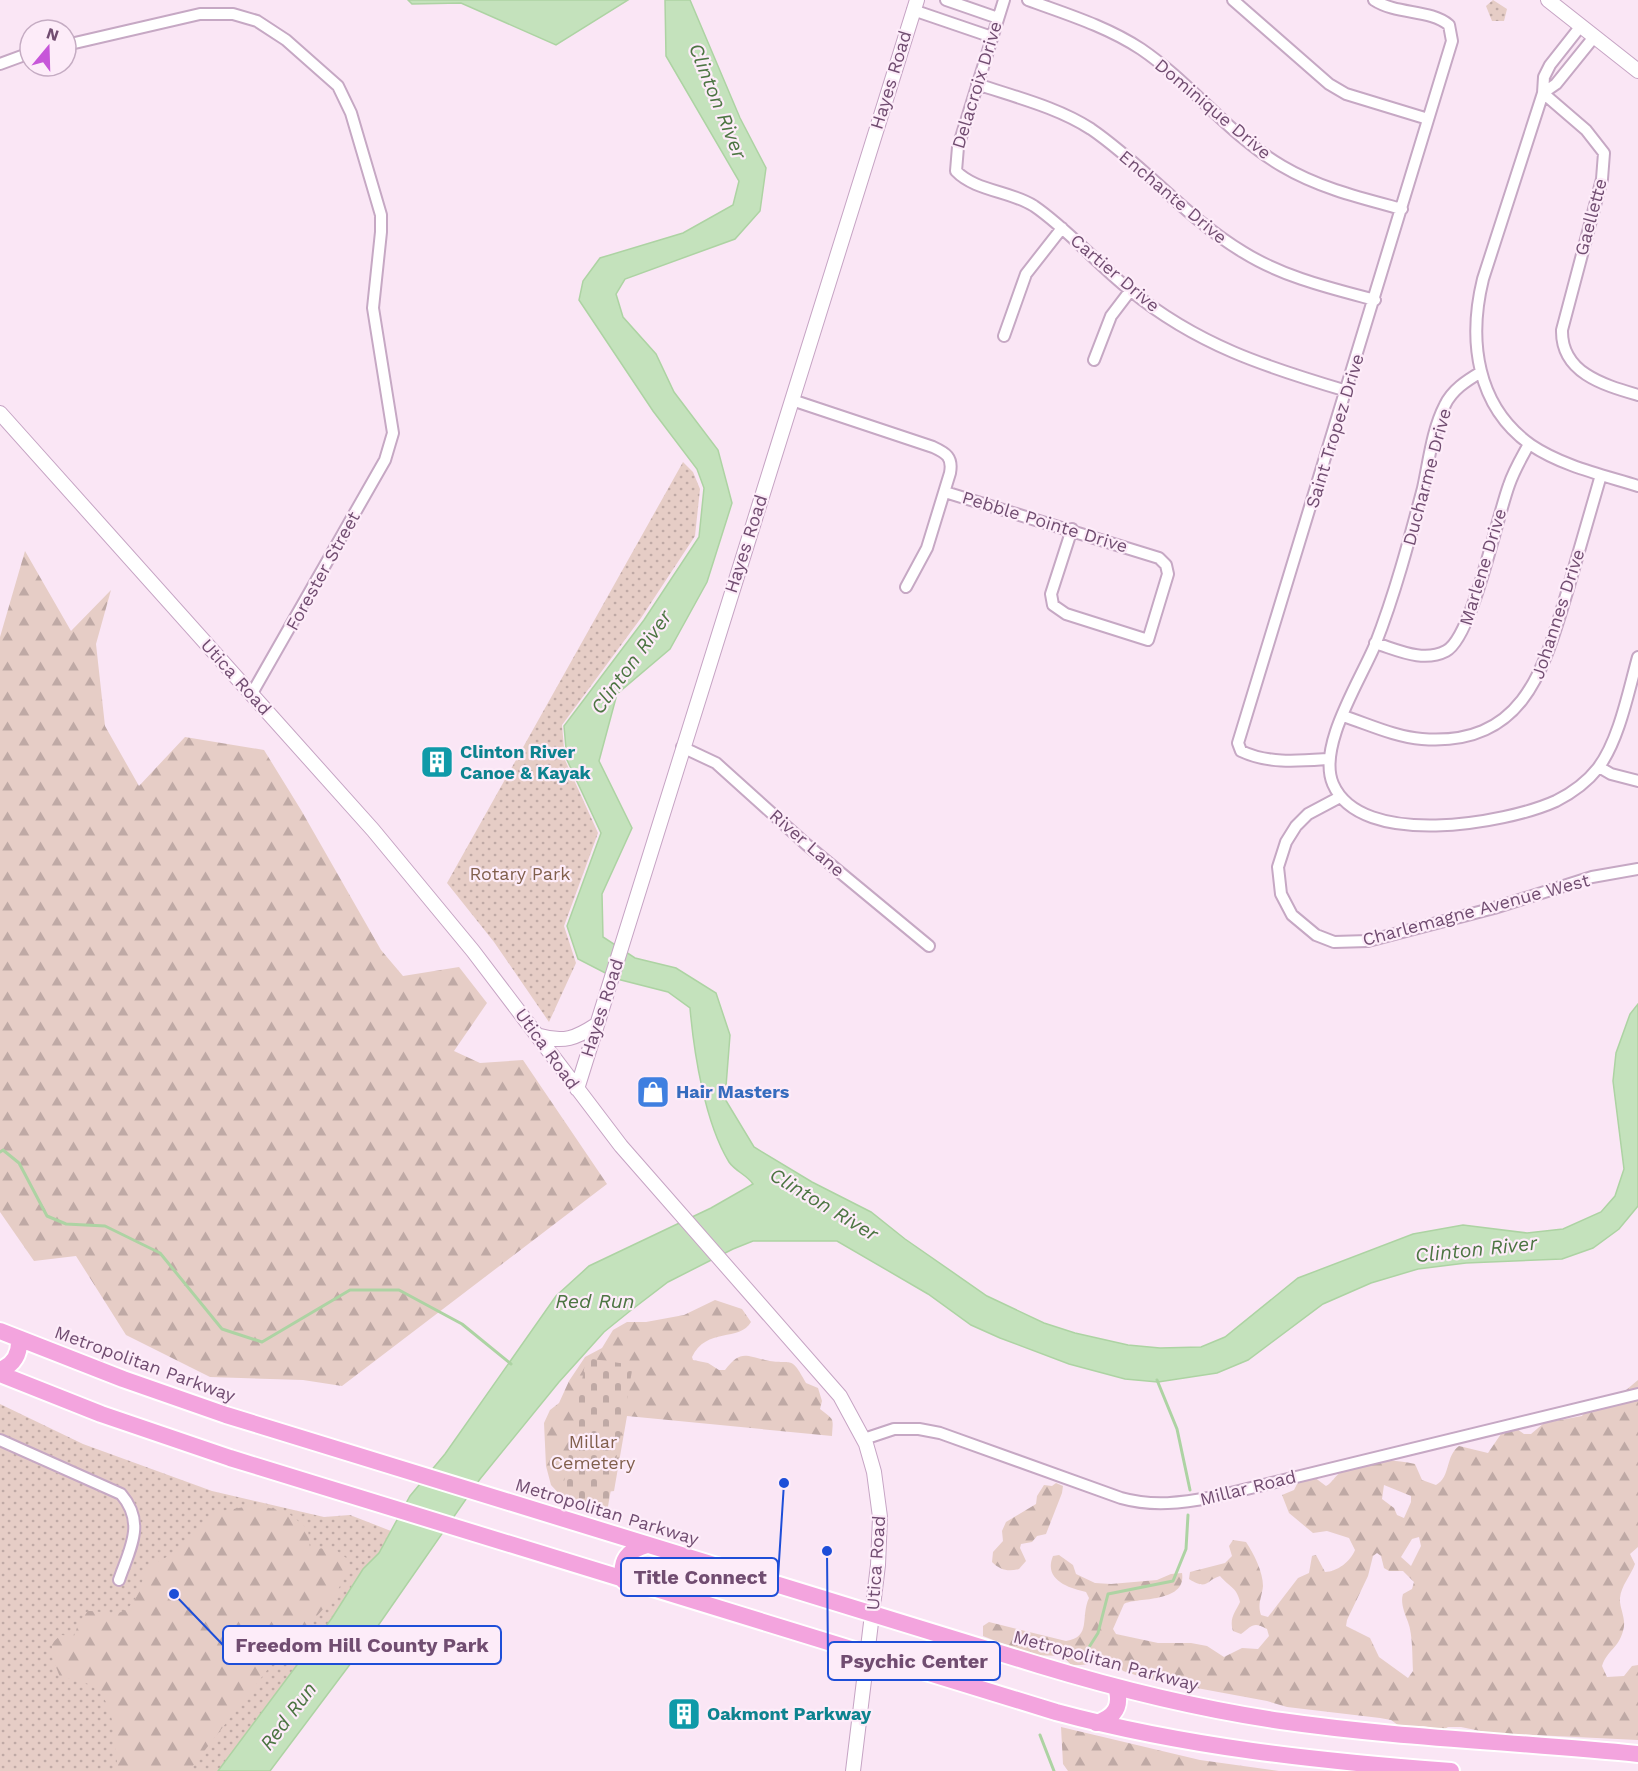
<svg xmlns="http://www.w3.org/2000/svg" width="1638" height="1771" font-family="'Work Sans',sans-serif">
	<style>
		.grass { fill: url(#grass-dots) }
		.forest { fill: url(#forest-firs); fill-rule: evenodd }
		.cemetery { fill: url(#cemetery-stones) }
		.water { fill: #c4e2bc; stroke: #add3a3; stroke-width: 1.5 }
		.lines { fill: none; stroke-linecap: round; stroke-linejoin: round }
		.stream { stroke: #add3a3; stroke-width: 3 }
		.street-casing { stroke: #c6a8c4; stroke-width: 14 }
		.secondary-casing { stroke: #c6a4c4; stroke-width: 16 }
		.primary-casing { stroke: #fff; stroke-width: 20 }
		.street { stroke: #fff; stroke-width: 10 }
		.secondary { stroke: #fff; stroke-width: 14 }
		.primary { stroke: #f3a4de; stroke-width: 16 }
		.labels { text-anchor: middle; stroke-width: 4.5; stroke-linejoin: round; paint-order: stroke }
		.street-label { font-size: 18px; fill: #714d71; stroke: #fdecf9 }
		.culture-label { font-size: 18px; font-weight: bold; fill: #0d838f; stroke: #fdecf9; text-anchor: start }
		.park-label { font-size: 18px; fill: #815f4c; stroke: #fdecf9 }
		.shop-label { font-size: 18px; font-weight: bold; fill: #366cbe; stroke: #fdecf9; text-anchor: start }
		.water-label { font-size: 20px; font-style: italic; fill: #4c7542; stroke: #fdecf9 }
		.leader { fill: none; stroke: #1d4ed8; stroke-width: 2 }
		.callout-dot { fill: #1d4ed8; stroke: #fdecf9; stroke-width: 2 }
		.callout { fill: #fdecf9; stroke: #1d4ed8; stroke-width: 2 }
		.callout-label { font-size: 20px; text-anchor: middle; font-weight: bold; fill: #714d71 }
	</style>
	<defs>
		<pattern id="grass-dots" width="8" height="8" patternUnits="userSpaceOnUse" patternTransform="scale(1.5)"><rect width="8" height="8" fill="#e6cdc6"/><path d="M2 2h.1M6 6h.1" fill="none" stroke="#bfa9a5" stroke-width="1.8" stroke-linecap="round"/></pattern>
		<pattern id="forest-firs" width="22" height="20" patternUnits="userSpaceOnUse" patternTransform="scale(1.5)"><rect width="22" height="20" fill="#e6cdc6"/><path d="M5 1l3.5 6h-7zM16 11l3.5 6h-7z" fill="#bfa9a5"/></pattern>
		<pattern id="cemetery-stones" width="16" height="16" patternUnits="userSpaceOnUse" patternTransform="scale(1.5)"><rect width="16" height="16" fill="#e6cdc6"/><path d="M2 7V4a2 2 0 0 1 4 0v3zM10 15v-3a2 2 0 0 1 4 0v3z" fill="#bfa9a5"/></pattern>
	</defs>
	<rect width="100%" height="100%" fill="#fae6f5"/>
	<path class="grass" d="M1493 0 1507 9 1504 21H1492L1486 6Z
		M683 462 693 472 700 489 695 536 641 618 562 725 565 760 598 833 564 926 576 963 549 1022 494 942 447 883Z
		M0 1404 83 1444 212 1491 324 1517 350 1515 391 1531 379 1553 363 1569 332 1618 218 1771H0Z"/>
	<path class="forest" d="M25 551 71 631 111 590 96 644 105 726 139 786 185 737 264 750 301 810 381 950 403 976 459 967 487 1003 454 1051 480 1063 523 1060 607 1184 342 1386 303 1380 210 1377 126 1335 76 1256 34 1261 0 1212V637Z
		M715 1300 742 1309 751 1322C740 1342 706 1327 692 1357L693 1360 708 1363 719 1370H725C740 1351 744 1355 765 1360 792 1366 790 1353 806 1383L818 1388 822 1401 820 1409C835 1421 833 1417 832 1436L627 1416 614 1491 563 1498 551 1485 546 1466 544 1423 550 1410 559 1403 569 1381 585 1357 602 1348 613 1330 627 1322H646L684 1315Z
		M1638 1380V1547L1630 1554 1635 1564C1631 1575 1621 1586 1620 1598 1619 1608 1627 1619 1623 1631 1618 1649 1608 1649 1602 1666L1607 1677 1624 1676 1632 1666 1638 1665V1740L1490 1733 1461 1727H1448L1443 1730 1423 1726 1402 1728 1391 1720 1380 1718 1287 1707 1267 1701 1148 1679 1123 1671 1110 1656H1101C1093 1666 1083 1665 1071 1665L1063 1656 1031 1655 983 1636V1626L989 1622 1066 1641C1092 1637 1080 1617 1089 1598L1086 1592C1069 1588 1043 1580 1053 1556L1059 1555 1073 1565 1076 1574 1095 1583 1111 1584 1157 1580 1171 1574 1182 1573C1187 1604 1135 1597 1124 1604L1113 1629 1116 1634 1158 1643H1191L1207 1646 1224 1657 1242 1648 1258 1649 1269 1636 1267 1629C1253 1621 1252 1626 1241 1634L1233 1631C1229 1618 1235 1613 1240 1602 1237 1587 1228 1586 1220 1576 1206 1580 1208 1591 1189 1579L1190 1572 1225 1563 1232 1556 1229 1546 1233 1540 1246 1542C1254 1554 1263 1572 1263 1586 1262 1597 1257 1604 1261 1615L1268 1617 1298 1578 1309 1573 1312 1556 1316 1555 1325 1572C1337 1572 1351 1561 1355 1550L1349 1538 1327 1531 1313 1533 1289 1513 1282 1495 1294 1490 1301 1476 1314 1477 1326 1486C1332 1483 1334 1477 1340 1473 1363 1459 1389 1458 1415 1464L1422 1480 1436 1485C1451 1477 1445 1456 1459 1446L1488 1453 1503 1431 1517 1429 1524 1434H1531L1544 1423 1582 1416 1587 1408 1619 1396ZM1384 1485 1411 1496V1502L1404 1518 1397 1515 1394 1508 1382 1499ZM1419 1537 1421 1546 1411 1566 1401 1557 1412 1539ZM1377 1553 1381 1556 1384 1568 1389 1571H1403L1414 1582 1412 1589 1403 1594C1400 1603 1405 1614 1408 1622 1413 1635 1412 1657 1413 1671L1408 1678 1379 1657 1370 1638 1346 1626 1347 1620 1368 1576 1373 1556Z
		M1056 1483 1063 1486 1062 1493 1046 1534 1037 1536 1032 1542 1021 1544 1020 1548 1026 1561 1019 1569C1008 1572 1000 1570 992 1562L993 1552 1003 1541 1002 1531 1006 1522 1036 1504 1037 1496 1044 1485 1052 1486Z
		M256 1505 287 1512 308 1529 310 1549 333 1548 349 1560C346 1599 290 1638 268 1669 242 1703 215 1737 189 1771H119C111 1742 120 1701 88 1684 81 1680 69 1679 60 1677L52 1657V1643L61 1635 74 1636 79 1622 88 1611C96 1611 110 1614 118 1613 136 1609 142 1583 146 1568L178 1551 216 1512Z
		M1061 1727 1200 1760 1279 1771H1068L1063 1764Z"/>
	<path class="cemetery" d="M586 1358 633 1365 607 1512 561 1499Z"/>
	<path class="water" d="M408 0H628L556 45 461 3 412 4Z
		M665 0H690L740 118 766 168 760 211 735 239 625 279 616 294 623 317 656 354 674 392 718 450 732 503 707 582 670 649 617 694 599 761 632 828 602 894 603 937 635 958 676 968 716 993 730 1035 725 1099 754 1147 812 1182 871 1212 905 1239 987 1296 1044 1323 1075 1333 1128 1345 1160 1348 1201 1347 1225 1337 1298 1278 1413 1234 1463 1225 1527 1233 1563 1229 1601 1212 1615 1196 1624 1169 1613 1081 1616 1053 1630 1014 1638 1004V1206L1619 1229 1593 1248 1562 1259 1466 1263 1418 1269 1371 1283 1323 1304 1248 1360 1217 1373 1158 1382 1125 1379 1069 1364 1000 1338 971 1325 928 1294 837 1241H753L733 1249 668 1282 630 1311 604 1332 559 1382 480 1479 366 1643 270 1771H218L332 1618 363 1569 379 1553 410 1496 445 1454 556 1296 589 1266 711 1208 753 1184C747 1175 735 1171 729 1162 705 1123 694 1054 690 1008L668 992 617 979 578 959 567 926 601 833 567 760 564 726 644 620 699 537 704 488 697 469 653 411 579 300 583 281 600 258 683 233 733 205 739 181 666 56Z"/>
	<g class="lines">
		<path class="stream" d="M0 1152 3 1150 19 1163 47 1216 66 1224 105 1226 160 1253 222 1329 262 1342 350 1290H399L462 1324 511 1364
			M1157 1380 1177 1429 1190 1490
			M1086 1652 1098 1633 1108 1594 1173 1581 1186 1549 1188 1515
			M1040 1735 1054 1771"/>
		<defs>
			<path id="street" d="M946 0 998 18
				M1004 0 958 147 956 171C975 191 1011 191 1034 206 1069 230 1097 264 1130 290 1197 345 1266 367 1347 391
				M1028 0C1066 14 1106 26 1141 49 1191 83 1229 135 1282 166 1319 188 1361 198 1402 209
				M1233 0 1329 84 1346 94 1428 119
				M913 10 992 37
				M1580 27 1550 65 1544 77 1543 93 1483 279C1468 340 1476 406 1531 445 1562 466 1603 475 1638 486
				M66 45 200 14H233L257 21 286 40 338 86 351 113 381 215V232L373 308 393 433 385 460 251 695
				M0 64 30 53
				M977 84C1015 97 1057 107 1091 129 1145 166 1186 218 1243 252 1283 277 1330 288 1375 300
				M1543 93 1586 130 1604 153 1602 179 1562 330C1561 373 1604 385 1638 395
				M1543 93 1556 84 1594 37
				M1004 336 1026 274 1062 228
				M1094 360 1111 316 1130 291
				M1481 372C1466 381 1452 390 1445 405 1432 430 1429 461 1423 488 1409 541 1395 594 1375 645 1360 681 1317 747 1333 784 1361 849 1505 824 1556 801 1572 793 1587 782 1598 768 1619 741 1629 689 1638 657
				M792 400 933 447C946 453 953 457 950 473L927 548 906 587
				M945 492 1159 558 1166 565 1168 574 1148 640 1066 614 1053 605 1051 594 1072 529
				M1375 643C1398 650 1423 663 1446 651 1472 638 1497 517 1509 485 1514 470 1522 457 1529 444
				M1343 716C1368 724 1395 737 1422 739 1525 747 1544 668 1568 589 1579 551 1590 513 1601 475
				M682 747 716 763 807 845 929 946
				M1328 759C1299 761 1268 764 1241 751L1238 743 1452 41 1449 25C1430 9 1397 15 1374 0
				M1599 767 1611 774 1638 781
				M1340 797 1308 814 1296 826 1286 842 1278 867 1281 894 1292 915 1316 935 1334 942 1368 941 1494 908 1592 877 1638 869
				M864 1439 894 1429H919L940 1433 1121 1498C1153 1507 1182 1503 1214 1497L1638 1394
				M0 1440 121 1494C146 1523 130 1548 119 1580"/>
			<path id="secondary" d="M1548 0 1638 71
				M0 413 373 830 473 951 621 1146 840 1396 866 1444 874 1472 880 1517 878 1565 853 1771
				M540 1036C564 1043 576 1038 596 1025
				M577 1089 917 0"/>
			<path id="primary" d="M0 1331 123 1379 226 1415 1039 1665C1118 1689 1199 1709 1281 1721 1399 1738 1519 1742 1638 1754
				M0 1370C14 1365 20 1354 19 1339
				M0 1374 101 1414 230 1458 1056 1712C1186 1747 1317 1761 1451 1771
				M624 1581C619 1561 628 1550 647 1545
				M1096 1723C1115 1717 1122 1706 1116 1687"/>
		</defs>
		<use href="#street" class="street-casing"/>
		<use href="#secondary" class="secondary-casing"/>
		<use href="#primary" class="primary-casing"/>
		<use href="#street" class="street"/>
		<use href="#secondary" class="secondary"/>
		<use href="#primary" class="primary"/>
	</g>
	<defs>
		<symbol id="building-square" viewBox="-11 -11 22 22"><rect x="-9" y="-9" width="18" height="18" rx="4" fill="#0f9aa8" stroke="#fdecf9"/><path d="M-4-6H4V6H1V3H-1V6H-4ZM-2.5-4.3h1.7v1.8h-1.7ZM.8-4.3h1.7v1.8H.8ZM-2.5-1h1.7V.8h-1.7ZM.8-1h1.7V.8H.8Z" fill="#fff"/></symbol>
		<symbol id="shop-square" viewBox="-11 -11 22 22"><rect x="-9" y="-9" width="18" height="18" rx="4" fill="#3f7fe0" stroke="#fdecf9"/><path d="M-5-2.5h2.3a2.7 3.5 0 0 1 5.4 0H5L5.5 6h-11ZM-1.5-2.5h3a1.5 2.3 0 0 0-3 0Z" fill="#fff"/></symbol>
	</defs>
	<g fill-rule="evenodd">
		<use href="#building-square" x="418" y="743" width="38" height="38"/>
		<use href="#shop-square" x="634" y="1073" width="38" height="38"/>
		<use href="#building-square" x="665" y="1695" width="38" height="38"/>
	</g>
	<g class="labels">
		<g class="street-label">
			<text transform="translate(891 80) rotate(-73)" y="6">Hayes Road</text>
			<text transform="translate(977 85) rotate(-73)" y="6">Delacroix Drive</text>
			<text transform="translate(1213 109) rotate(40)" y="6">Dominique Drive</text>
			<text transform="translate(1173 197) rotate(40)" y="6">Enchante Drive</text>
			<text transform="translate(1591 217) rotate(-75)" y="6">Gaellette</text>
			<text transform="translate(1115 273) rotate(40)" y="6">Cartier Drive</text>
			<text transform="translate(1335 431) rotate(-73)" y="6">Saint Tropez Drive</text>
			<text transform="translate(1427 477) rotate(-75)" y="6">Ducharme Drive</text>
			<text transform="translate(1045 522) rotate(17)" y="6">Pebble Pointe Drive</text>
			<text transform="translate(746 544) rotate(-72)" y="6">Hayes Road</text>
			<text transform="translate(1483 567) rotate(-73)" y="6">Marlene Drive</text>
			<text transform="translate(323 571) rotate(-61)" y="6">Forester Street</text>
			<text transform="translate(1558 614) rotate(-72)" y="6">Johannes Drive</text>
			<text transform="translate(236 677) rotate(48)" y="6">Utica Road</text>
			<text transform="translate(807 843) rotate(41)" y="6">River Lane</text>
			<text transform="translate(1476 910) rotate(-15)" y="6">Charlemagne Avenue West</text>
			<text transform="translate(602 1008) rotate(-72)" y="6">Hayes Road</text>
			<text transform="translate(547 1049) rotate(54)" y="6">Utica Road</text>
			<text transform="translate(145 1364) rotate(20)" y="6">Metropolitan Parkway</text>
			<text transform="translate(1248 1488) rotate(-14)" y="6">Millar Road</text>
			<text transform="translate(607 1512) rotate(17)" y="6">Metropolitan Parkway</text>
			<text transform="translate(876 1563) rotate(-86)" y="6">Utica Road</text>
			<text transform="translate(1106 1661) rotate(15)" y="6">Metropolitan Parkway</text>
		</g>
		<g class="culture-label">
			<text x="460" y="758">Clinton River<tspan x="460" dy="21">Canoe &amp; Kayak</tspan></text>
			<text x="707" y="1720">Oakmont Parkway</text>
		</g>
		<g class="park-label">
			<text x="520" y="880">Rotary Park</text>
			<text x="593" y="1448">Millar<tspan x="593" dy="21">Cemetery</tspan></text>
		</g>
		<g class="shop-label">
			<text x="676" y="1098">Hair Masters</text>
		</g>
		<g class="water-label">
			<text transform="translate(718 101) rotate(68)" y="7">Clinton River</text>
			<text transform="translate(631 662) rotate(-54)" y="7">Clinton River</text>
			<text transform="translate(824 1204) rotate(31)" y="7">Clinton River</text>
			<text transform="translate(1476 1249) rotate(-6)" y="7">Clinton River</text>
			<text x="595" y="1308">Red Run</text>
			<text transform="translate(288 1716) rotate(-53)" y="7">Red Run</text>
		</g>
	</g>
	<path class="leader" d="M784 1483L778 1577M174 1594L223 1645M827 1551L828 1661"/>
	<g class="callout-dot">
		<circle cx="784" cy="1483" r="6"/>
		<circle cx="174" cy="1594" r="6"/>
		<circle cx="827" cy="1551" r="6"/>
	</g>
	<g class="callout">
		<rect x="621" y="1558" width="157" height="38" rx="6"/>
		<rect x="223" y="1626" width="278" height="38" rx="6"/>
		<rect x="828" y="1642" width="172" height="38" rx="6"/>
	</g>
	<g class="callout-label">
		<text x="700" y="1584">Title Connect</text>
		<text x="362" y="1652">Freedom Hill County Park</text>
		<text x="914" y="1668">Psychic Center</text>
	</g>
	<g transform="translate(48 48) rotate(19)"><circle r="28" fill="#fdecf9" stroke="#c5acc3" stroke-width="1.5"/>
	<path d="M0-4.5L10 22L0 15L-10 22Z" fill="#c756d9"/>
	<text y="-9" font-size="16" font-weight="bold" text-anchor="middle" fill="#714d71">N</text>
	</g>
</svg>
